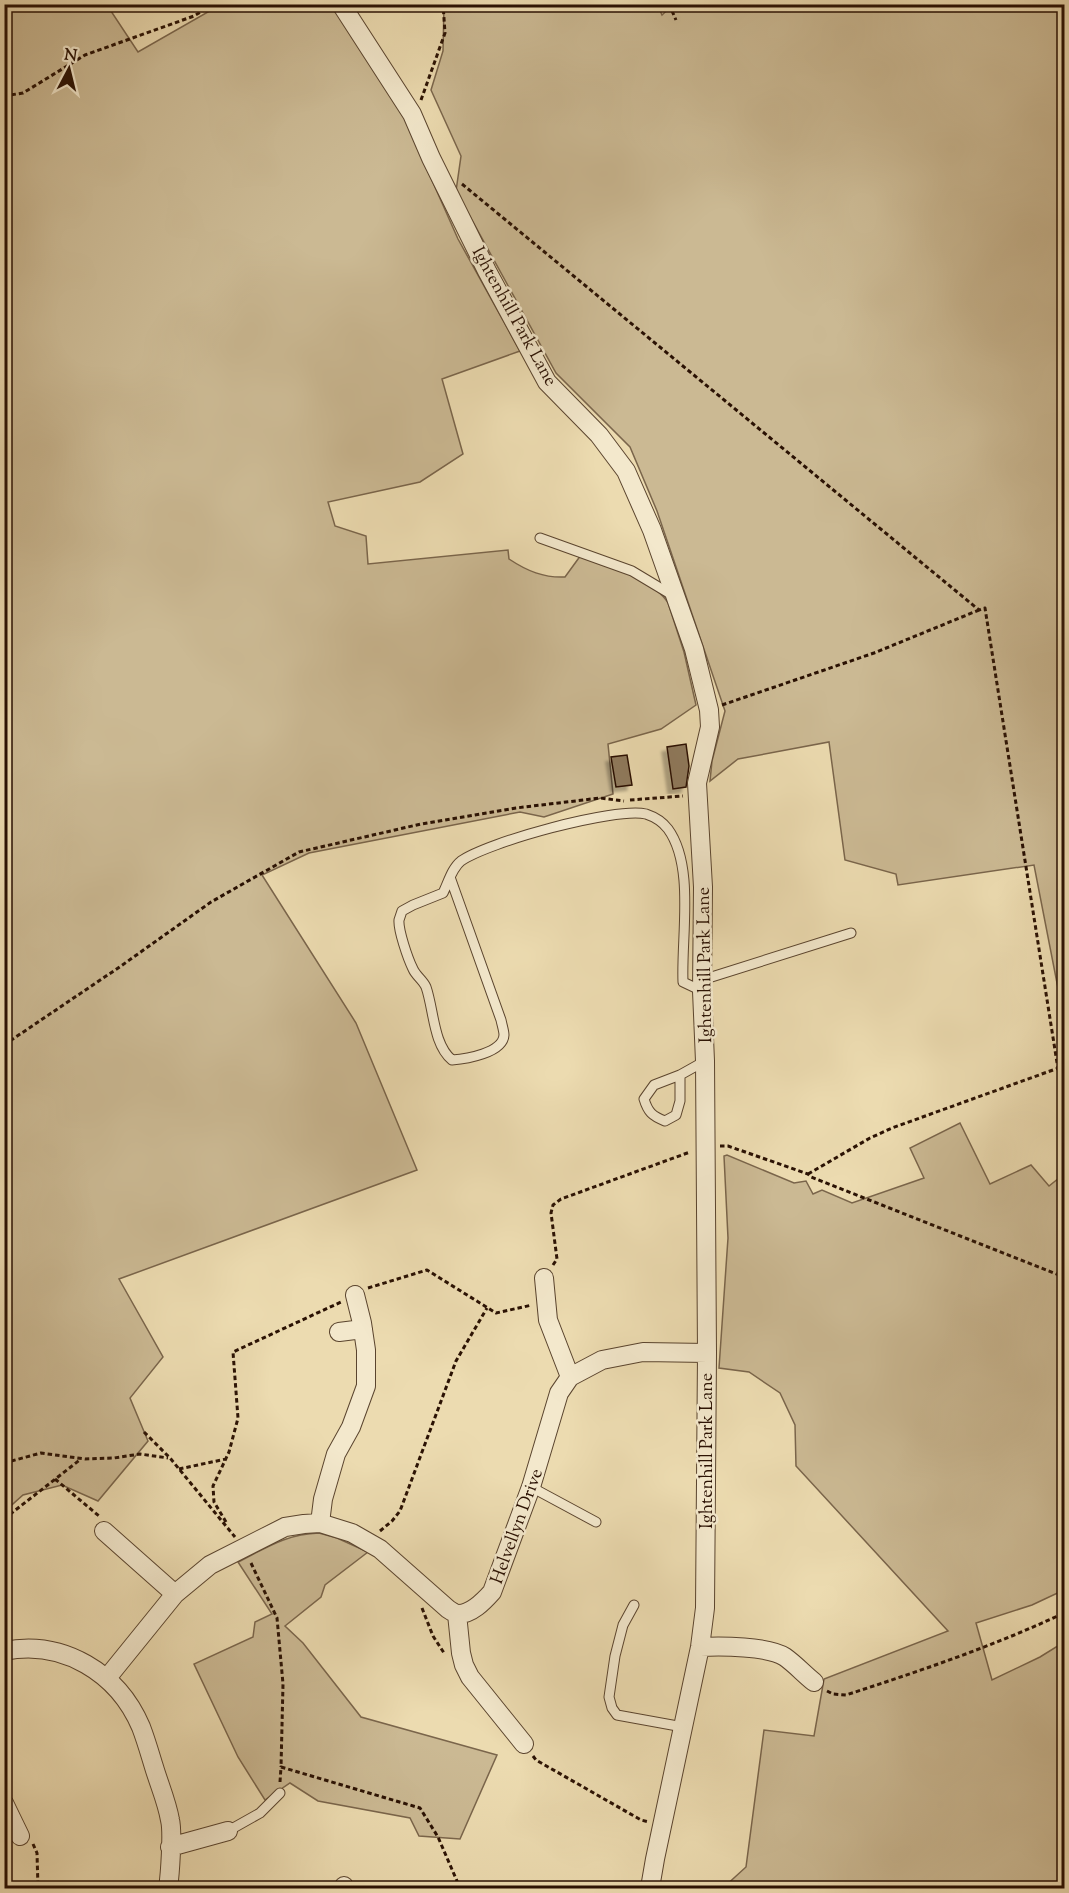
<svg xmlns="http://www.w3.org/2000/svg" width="1069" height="1893" font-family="'Sorts Mill Goudy',serif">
<defs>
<filter id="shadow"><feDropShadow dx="-5" dy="5" stdDeviation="1.5" flood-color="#0004"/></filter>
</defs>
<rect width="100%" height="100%" fill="#ecdbb0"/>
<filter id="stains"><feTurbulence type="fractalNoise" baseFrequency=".00333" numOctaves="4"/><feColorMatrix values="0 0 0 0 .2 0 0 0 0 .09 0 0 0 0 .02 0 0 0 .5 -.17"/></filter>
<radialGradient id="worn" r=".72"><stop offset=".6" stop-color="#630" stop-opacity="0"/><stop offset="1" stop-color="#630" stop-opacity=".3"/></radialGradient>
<!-- green -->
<path fill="#cbb993" stroke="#7a654b" stroke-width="1.5" d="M657,4L662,15L674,4L1064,5V1019L1034,865L898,885L896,874L845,860L829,742L738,759L710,781L712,761L725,711L657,511L630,447L556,373L456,191L461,156L431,90L443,51L444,5Z
M5,5H107L138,52L220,5H334L403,115L458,239L520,351L442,379L463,454L420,482L328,502L335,526L366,536L368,564L508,550L509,559C527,571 544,578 565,577L581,555C604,564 656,581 668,603L684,652L696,705L661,729L608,744L613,794L544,817L520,812L309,853L262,875L356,1023L417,1170L119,1279L163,1357L130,1398L148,1441L98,1501L62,1485L23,1495L5,1511Z
M960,1123L990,1184L1031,1165L1049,1186L1064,1174V1590L1032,1605L976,1623L992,1680L1040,1657L1064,1642V1888H723L746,1867L764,1730L814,1736L824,1679L948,1631L796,1466L795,1425L780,1393L749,1372L719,1368L728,1238L724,1156L727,1155L794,1183L806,1181L813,1194L822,1190L852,1203L924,1178L910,1148Z
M319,1533L337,1538L368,1552L325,1585L321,1597L285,1626L303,1643L361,1717L497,1755L460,1839L419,1836L410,1818L318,1801L290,1783L265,1800L238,1757L194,1664L253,1637L255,1622L272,1614L238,1562C266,1548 286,1534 319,1533Z"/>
<!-- building -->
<path fill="#8f7a5d" stroke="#2a1103" stroke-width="1.5" filter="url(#shadow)" d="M686,744L689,766L686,787L673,789L667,747Z
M627,755L632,785L616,787L611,757Z"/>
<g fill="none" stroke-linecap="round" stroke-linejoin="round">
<!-- lane casing -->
<g stroke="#5a442e" stroke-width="11">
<path id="lane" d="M540,538L632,571L672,595
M450,877L501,1020C502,1025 504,1031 504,1035C503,1053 466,1059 452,1060C433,1044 434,1010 426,987C423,980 416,976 413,969C408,959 398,930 399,920C400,917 401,914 402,911L413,905L443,893C448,883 452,868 461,861C488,842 614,807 646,814C655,817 662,821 668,829C695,866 681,937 683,982L702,991
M702,980L851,933
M680,1075V1101L676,1115L665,1121C652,1116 648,1112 644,1099L654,1085L680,1075L705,1061
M531,1487L596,1522
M634,1605L623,1625L615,1656L609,1697L612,1708L617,1715L683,1727
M228,1831L260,1813L280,1793"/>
</g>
<!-- street casing -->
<g stroke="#5a442e" stroke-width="20">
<path id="street" d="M341,4L412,114L431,158L487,271L547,382L599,435L626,471L652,530L694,649L709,710L710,727L697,783L703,887L702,991L705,1061L707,1353L705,1608L700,1647L655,1859L650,1888
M544,1278L548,1320L570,1377
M339,1332L363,1329
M320,1523L323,1499L336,1454L351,1427L366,1386V1350L362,1323L355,1295
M104,1531L175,1594
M457,1614L461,1653L464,1665L470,1677L524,1744
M700,1647C721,1646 768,1646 785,1657C795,1664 804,1674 814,1682
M4,1651C63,1639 118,1673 141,1727C146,1740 150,1754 154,1767C159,1784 167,1802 170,1820C173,1832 170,1875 168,1888
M107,1678L175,1594L210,1565L285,1527L304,1524L320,1523L352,1533L380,1549L448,1609C451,1611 454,1613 457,1614C471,1615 484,1601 492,1592L531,1487L559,1393L570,1377L602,1360L643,1352L707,1353
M4,1803L20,1836
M170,1847L228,1831
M344,1886V1888"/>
</g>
<!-- path -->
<path stroke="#2a1103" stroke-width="3" stroke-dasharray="4.5 3" stroke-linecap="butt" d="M669,4L676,20
M4,96L23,93L85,55L194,16L214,4
M421,100L445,33L443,4
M462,184L979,610L985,608L1058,1069L1064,1081
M722,705L874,653L979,610
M630,800L683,796
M4,1045L121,966L211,902L299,852L421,824L516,808L600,798L624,801
M720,1146H728L808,1174L811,1177L1064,1277
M808,1174L870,1138L892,1128L1064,1066
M553,1265L557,1259L551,1213L553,1205L561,1199L690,1152
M368,1288L427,1270L496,1313L532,1305
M144,1432L170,1458L235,1537
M4,1463L41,1453L85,1459L114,1458L140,1454L168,1458
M179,1469L226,1459
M55,1479L99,1516
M4,1519L81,1459
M226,1522L214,1502L213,1486L229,1452L238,1418L233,1352L341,1302
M380,1531L392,1521L400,1511L456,1361L487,1308
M251,1563L277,1618L283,1684L281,1767
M422,1608L433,1636L444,1653
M827,1691L833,1694L846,1695C920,1671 994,1646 1064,1613
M533,1756L536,1760L641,1820L649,1822
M280,1782L281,1767L420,1808L438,1837L460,1888
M33,1844L37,1853L38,1888"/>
<!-- lane -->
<use href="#lane" stroke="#f3e8cc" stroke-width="9"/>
<!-- street -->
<use href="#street" stroke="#f3e8cc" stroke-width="18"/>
</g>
<g text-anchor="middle" stroke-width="5" stroke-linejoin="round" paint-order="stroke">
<!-- street labels -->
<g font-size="18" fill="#2a1103" stroke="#f3e8cc">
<text transform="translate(515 316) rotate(61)" y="6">Ightenhill Park Lane</text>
<text transform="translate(704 965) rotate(-91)" y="6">Ightenhill Park Lane</text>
<text transform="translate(706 1451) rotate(-90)" y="6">Ightenhill Park Lane</text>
<text transform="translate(516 1526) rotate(-70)" y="6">Helvellyn Drive</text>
</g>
</g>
<!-- margin -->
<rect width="1069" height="1893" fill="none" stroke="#ecdbb0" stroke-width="24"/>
<rect x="6" y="6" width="1057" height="1881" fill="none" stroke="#2a1103" stroke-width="3"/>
<rect x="12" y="12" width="1045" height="1869" fill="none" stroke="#2a1103" stroke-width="1.5"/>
<!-- north arrow -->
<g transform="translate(69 69) rotate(7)" stroke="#f3e8cc" stroke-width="4.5" paint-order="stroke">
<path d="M0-4.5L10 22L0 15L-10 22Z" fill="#2a1103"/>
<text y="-9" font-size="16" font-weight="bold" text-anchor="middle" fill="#2a1103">N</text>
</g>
<rect width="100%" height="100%" filter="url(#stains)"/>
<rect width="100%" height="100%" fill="url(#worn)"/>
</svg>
